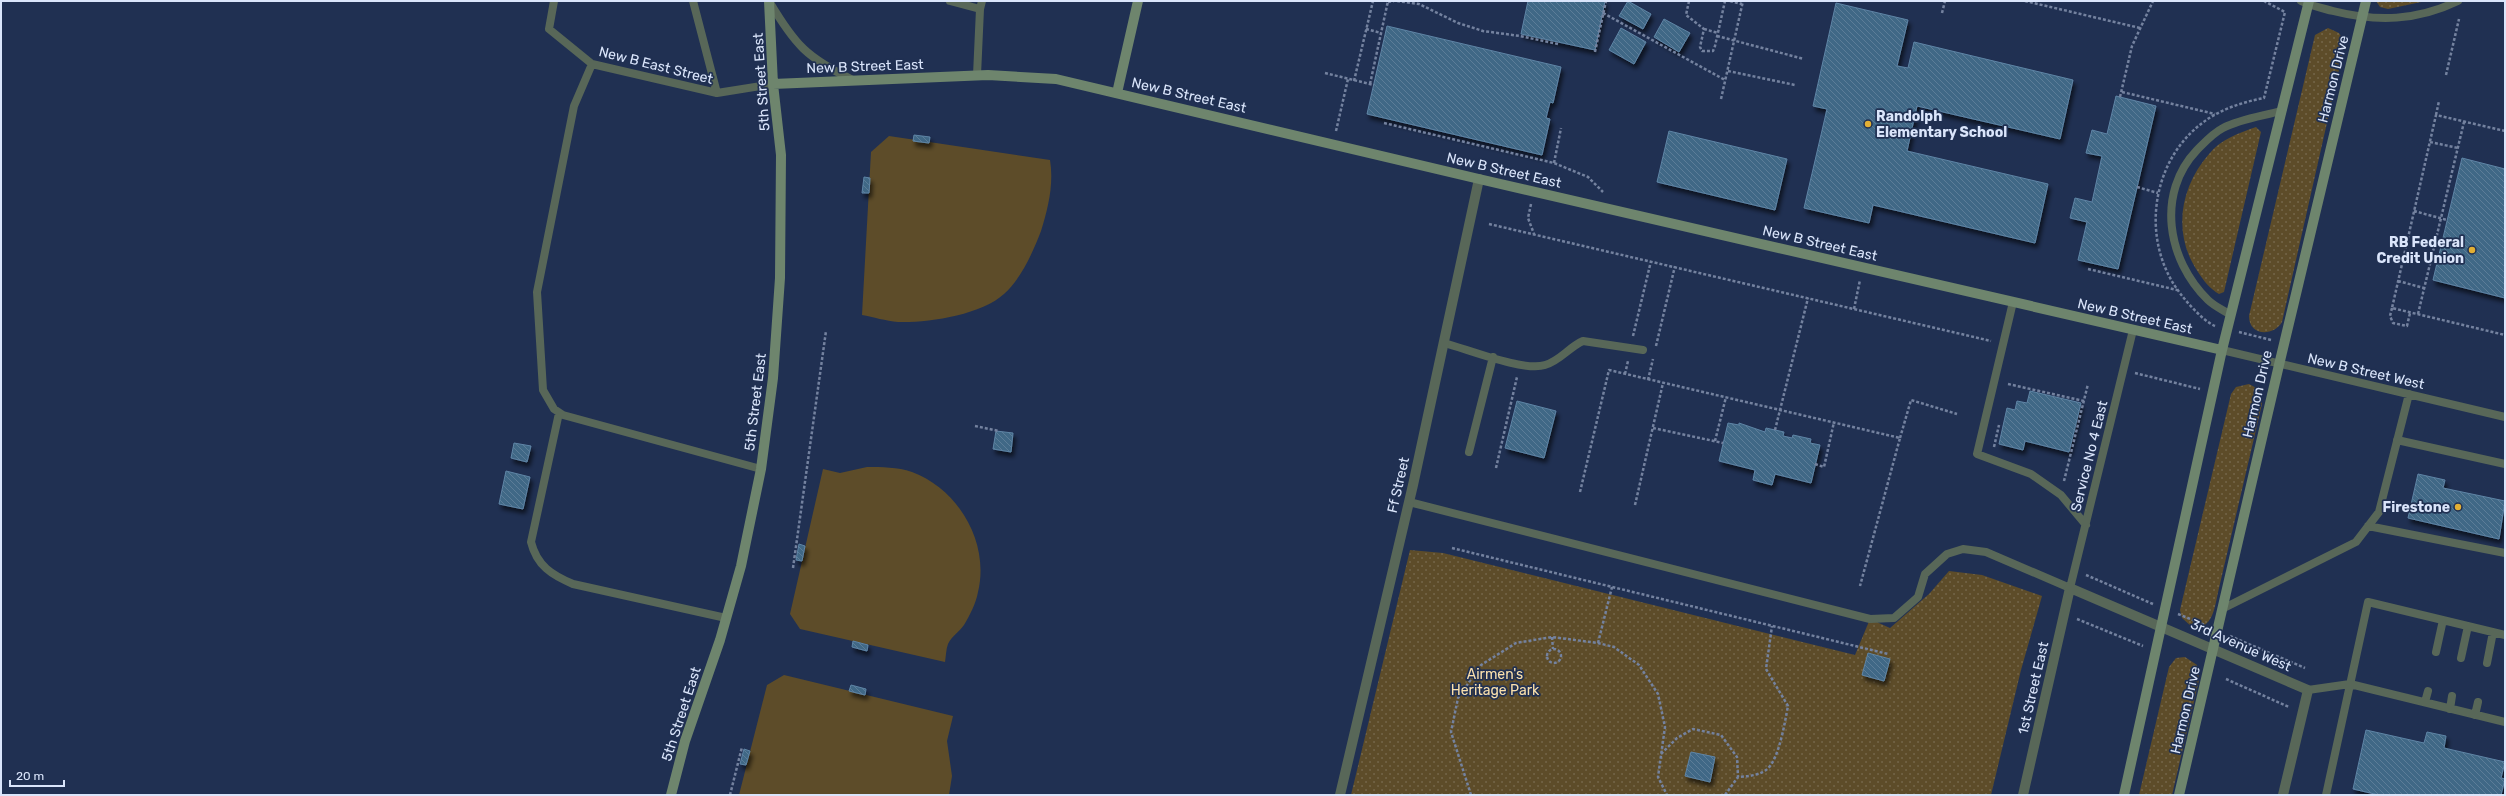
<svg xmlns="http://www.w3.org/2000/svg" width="2506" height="796" font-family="Rubik,sans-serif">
<defs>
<pattern id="green-dots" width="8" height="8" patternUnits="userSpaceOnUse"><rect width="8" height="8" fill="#5d4c29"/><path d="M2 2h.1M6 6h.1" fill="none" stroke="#746649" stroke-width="1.8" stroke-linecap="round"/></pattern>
<pattern id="building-back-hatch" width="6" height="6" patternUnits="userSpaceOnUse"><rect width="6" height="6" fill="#416786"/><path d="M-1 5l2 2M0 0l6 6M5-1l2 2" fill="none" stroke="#5c7d98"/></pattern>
<filter id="shadow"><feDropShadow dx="2.5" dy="4.5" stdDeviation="2" flood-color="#0009"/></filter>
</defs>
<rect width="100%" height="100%" fill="#203052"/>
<!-- green -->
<path fill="url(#green-dots)" d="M2376,1H2426L2388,9L2380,7Z
M2328,28L2339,33L2345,43L2282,322C2273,337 2249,336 2249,316L2315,35Z
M2256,127L2261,132L2224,292L2219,294C2210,289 2203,280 2198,272C2172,234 2180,187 2209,154C2221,139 2239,133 2256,127Z
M2249,384L2260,390L2262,404L2219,588C2215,604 2214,631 2192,627L2182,618L2180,610L2231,394L2236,387Z
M1410,550L1443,553L1855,655L1870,619L1890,628L1929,594L1949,571L1982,575L2042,596L2021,670L1991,795H1351Z
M2185,657L2197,665L2199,680L2172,795H2139L2169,667L2176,658Z"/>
<!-- pitch -->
<path fill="#5d4c29" d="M889,136L1050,160C1054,184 1048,209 1041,231C1033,252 1021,279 1004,294C981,315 928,323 898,322C886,321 873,317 862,315L871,152Z
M867,467C882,467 897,467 912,472C958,489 990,542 978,592C976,603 970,615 964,625C959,632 951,637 948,644C946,649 946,656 945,662L800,629L790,614L823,469L840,473Z
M784,675L953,716L947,741L952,776L949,795H739L767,685Z"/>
<!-- building -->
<path fill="url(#building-back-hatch)" stroke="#5e85a6" filter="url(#shadow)" d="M1528,1H1605L1595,50L1521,34Z
M1628,1L1651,14L1643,29L1619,16Z
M1836,3L1908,20L1897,66L1908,68L1914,42L2073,80L2060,139L1917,106L1907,151L2048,184L2035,243L1873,205L1869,223L1804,208L1827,109L1813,106Z
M1664,19L1690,33L1679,52L1654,37Z
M1387,26L1561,67L1553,103L1550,102L1546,118L1550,119L1542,155L1367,114Z
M1621,28L1646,42L1634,64L1609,50Z
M2116,96L2156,106L2118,269L2078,260L2087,222L2070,218L2075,198L2092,202L2102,156L2086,153L2092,130L2107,134Z
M1669,131L1787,159L1775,210L1657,182Z
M914,135L930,137L929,143L913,141Z
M2462,158L2505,169V298L2433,280Z
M864,177L870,178L869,193H862Z
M2030,391L2081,403L2069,452L2025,441L2023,450L1999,444L2007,408L2015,410L2017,401L2027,403Z
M1517,401L1556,411L1544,458L1505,448Z
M1728,423L1739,425V423L1765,432L1766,428L1784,432L1783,436L1792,438L1793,435L1811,439L1810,443L1820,445L1811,483L1775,474L1772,485L1753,480L1755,470L1719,461Z
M996,431L1013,433L1011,452L993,449Z
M514,443L531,446L527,462L511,458Z
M506,471L530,477L523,509L499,504Z
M2418,474L2445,480L2443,488L2505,501L2499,539L2408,518Z
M799,544L805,546L802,561L796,560Z
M853,641L868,645L867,651L852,647Z
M1868,653L1890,659L1884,681L1862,675Z
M851,685L866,689L865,695L849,691Z
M2366,730L2424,743L2427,732L2446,736L2444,748L2505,762L2501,778L2505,779L2501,795H2379L2353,789Z
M744,749L750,751L746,765L740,764Z
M1691,752L1715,757L1710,782L1685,776Z"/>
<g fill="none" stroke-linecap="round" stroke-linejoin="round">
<!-- path -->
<path stroke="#74829f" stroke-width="2.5" stroke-dasharray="3 2" stroke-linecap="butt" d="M1397,1L1419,4L1458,23L1483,31L1520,36L1558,44
M1689,1L1686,15L1704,29L1700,47L1702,51H1713L1715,46L1725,1
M1730,1L1742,4
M2025,1L2140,28
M1388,2L1394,1
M1603,13L1725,80
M1942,13L1945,1
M1366,29L1381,33
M1704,29L1718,33
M1717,36L1804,59
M1595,52L1606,1
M1728,71L1795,85
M1325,73L1374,85
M2446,75L2459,19
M1354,81L1373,1
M1370,84L1388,1
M2122,92L2215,114
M2120,97L2132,46L2153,1
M1721,99L1743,1
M2436,115L2439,101
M1384,123L1554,163L1588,177L1603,192
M1336,131L1348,79
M2505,131L2436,115L2392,308L2505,335
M2430,142L2458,148
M1554,163L1561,128
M2137,187L2158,193
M1531,204L1528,218L1534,234
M2414,211L2447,220
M1489,224L1991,341
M2088,269L2177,290
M2398,281L2424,288
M2392,308L2390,316L2393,323L2407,326L2410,313
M1854,309L1860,280
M2418,314L2464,122
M2215,326C2201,320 2181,296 2173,283C2139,227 2156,147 2216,114C2231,106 2248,101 2264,98L2285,12L2264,1
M2239,332L2271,340
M1633,336L1651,261
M1656,346L1675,266
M2135,373L2200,389
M1625,374L1628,361
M1648,380L1653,359
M2008,384L2084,401
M975,426L999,431
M1653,428L1723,443
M1775,430L1808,298
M1900,438L1911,400L1957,414
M1715,441L1726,397
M1994,447L1999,425
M1815,464L1824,467L1834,422
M1496,468L1517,377
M2064,481L2088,384
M1580,492L1609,370L1900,438L1860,586
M1635,505L1663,383
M1452,548L1888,654
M793,568L826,331
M2086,575L2153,604
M2178,614L2205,625
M2077,619L2143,646
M2230,636L2305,668
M1552,637L1553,649
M1598,643L1612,587
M1547 656a7 7 0 1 1 14 0a7 7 0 1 1-14 0Z
M2226,679L2289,707
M1661,754L1677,738L1693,729L1721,735L1737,757L1738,777
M730,795L742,747
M1471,795L1451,732L1458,698L1481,665L1516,643L1552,637L1598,643L1614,647L1639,665L1658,694L1665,727L1658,777L1667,795
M1725,795L1738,777C1748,776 1757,776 1766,770C1779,761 1785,721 1788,706L1766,669L1772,626"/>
<!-- lane -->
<path stroke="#586758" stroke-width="8" d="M554,1L549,29L592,64L717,93L773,84
M693,1L717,93
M769,1C795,45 807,58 853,80
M950,1L980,9L982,1
M2301,1C2311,6 2322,8 2333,11C2377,22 2417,21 2458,1
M592,64L574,106L537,292L543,390L554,409L563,415L761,469
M977,75L980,9
M2013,302L1977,454L2031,474L2061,495L2086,525
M2231,315C2223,310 2214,306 2208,300C2167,260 2156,193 2197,150C2205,142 2213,133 2223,128C2240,119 2263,116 2281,111
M1444,343C1467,349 1524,372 1545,365C1560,361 1569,347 1583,341L1643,350
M2222,350L2505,417
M559,413L531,542C537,566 552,575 573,584L726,618
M2397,440L2505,464
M1469,452L1493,357
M1409,502L1870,619L1894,618L1918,597L1925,574L1947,554L1963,549L1986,552L2070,588L2133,330
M2368,526L2505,553
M2222,609L2356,542L2379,512L2409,394
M2436,652L2443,620
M2461,658L2468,626
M2487,663L2493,632
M2308,690L2350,684L2505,722
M2425,702L2428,691
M2450,709L2452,696
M2475,715L2478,702
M2326,795L2368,602L2505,635"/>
<!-- street -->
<path stroke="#586758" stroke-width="10" d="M1340,795L1413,485L1479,179
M2023,795L2070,588L2308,690L2283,795"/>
<!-- secondary -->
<path stroke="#6e856d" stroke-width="10" d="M773,84L988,75L1056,79L1479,179L2222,350
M1117,93L1138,1
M671,795L685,741L720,640L741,566L761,469L773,378L780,278L781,155L773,84L769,1
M2124,795L2222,350L2309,1
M2179,795L2279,365L2366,1"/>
</g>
<!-- markers -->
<g fill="#e2af34" stroke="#203052" stroke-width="1.5">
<circle cx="1868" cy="124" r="4"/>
<circle cx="2472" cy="250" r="4"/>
<circle cx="2458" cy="507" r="4"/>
</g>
<g text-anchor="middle" stroke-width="3.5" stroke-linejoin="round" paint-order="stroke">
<!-- street labels -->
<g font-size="14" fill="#dae5fb" stroke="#203052">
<text transform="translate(656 65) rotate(14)" y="5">New B East Street</text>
<text transform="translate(865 66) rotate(-2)" y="5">New B Street East</text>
<text transform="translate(2333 79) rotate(-76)" y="5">Harmon Drive</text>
<text transform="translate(761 82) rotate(-94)" y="5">5th Street East</text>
<text transform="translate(1189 95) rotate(13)" y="5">New B Street East</text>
<text transform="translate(1504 170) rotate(13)" y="5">New B Street East</text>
<text transform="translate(1820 243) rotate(13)" y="5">New B Street East</text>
<text transform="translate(2135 316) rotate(13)" y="5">New B Street East</text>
<text transform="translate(2366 371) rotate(13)" y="5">New B Street West</text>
<text transform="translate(2257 394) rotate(-77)" y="5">Harmon Drive</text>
<text transform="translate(755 402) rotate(-83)" y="5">5th Street East</text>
<text transform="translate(2089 456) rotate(-76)" y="5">Service No 4 East</text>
<text transform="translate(1398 485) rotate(-77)" y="5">Ff Street</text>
<text transform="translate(2241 645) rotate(24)" y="5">3rd Avenue West</text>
<text transform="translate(2033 688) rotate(-77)" y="5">1st Street East</text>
<text transform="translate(2185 710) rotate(-77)" y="5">Harmon Drive</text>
<text transform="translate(681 714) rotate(-72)" y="5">5th Street East</text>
</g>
<!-- poi labels -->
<g font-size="14" font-weight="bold" fill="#dae5fb" stroke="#203052" text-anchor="end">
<text x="1876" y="121" text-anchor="start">Randolph<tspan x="1876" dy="16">Elementary School</tspan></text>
<text x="2464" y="247">RB Federal<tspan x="2464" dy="16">Credit Union</tspan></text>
<text x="2450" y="512">Firestone</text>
</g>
<!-- park labels -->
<g font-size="14" fill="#fae0ac" stroke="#203052">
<text x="1495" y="679">Airmen's<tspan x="1495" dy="16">Heritage Park</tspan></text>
</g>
</g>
<!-- border -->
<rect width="2506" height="796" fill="none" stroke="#dae5fb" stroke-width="4"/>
<!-- scale -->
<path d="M10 780v6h54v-6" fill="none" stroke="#dae5fb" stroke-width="2"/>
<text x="16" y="780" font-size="12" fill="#dae5fb" stroke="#203052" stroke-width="3" paint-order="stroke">20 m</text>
</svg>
